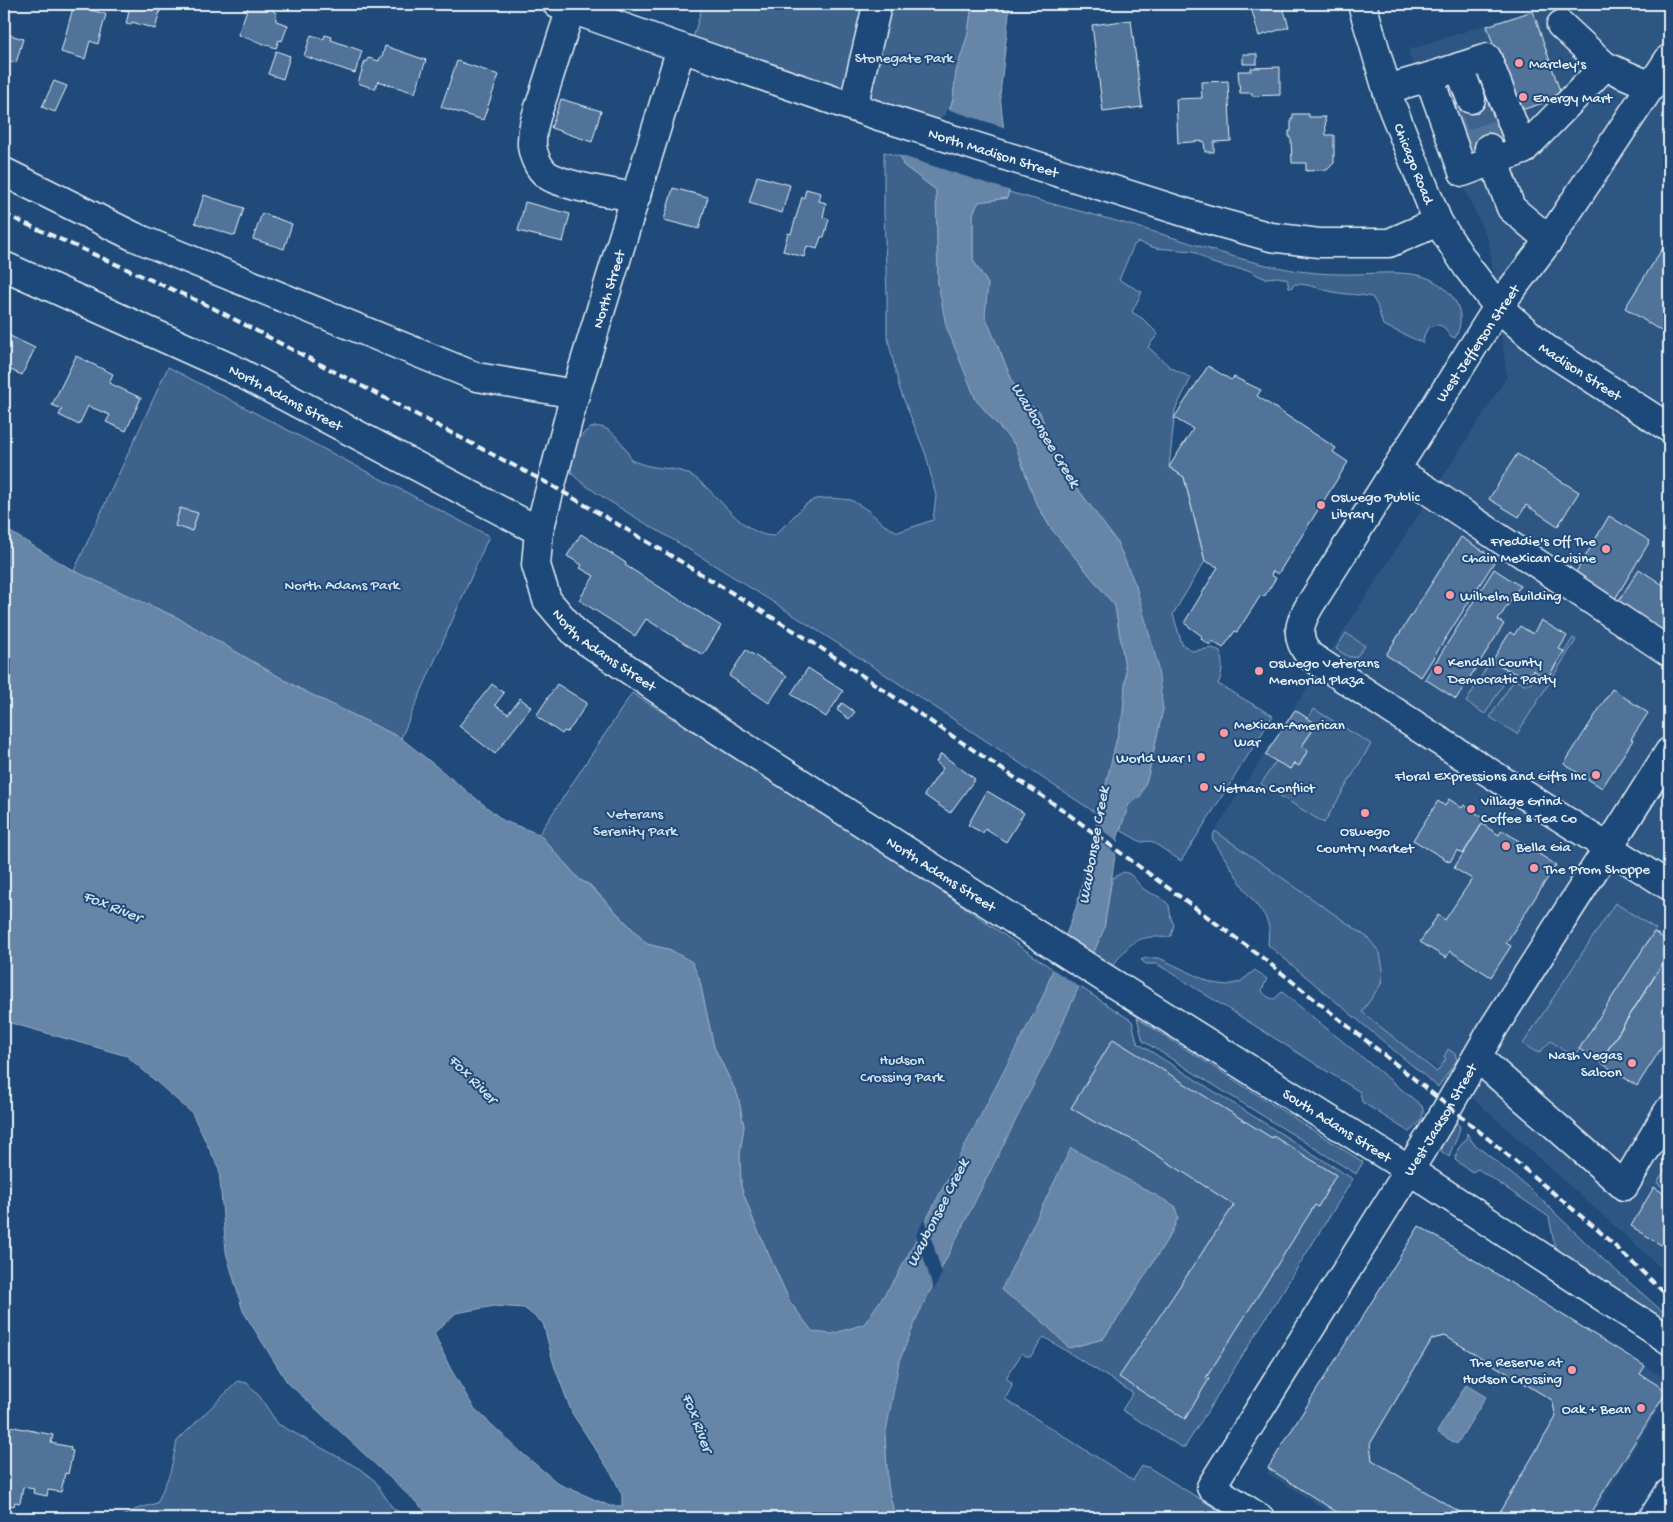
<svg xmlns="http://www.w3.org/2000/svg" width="1673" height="1522" font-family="'Gochi Hand',sans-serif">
<rect width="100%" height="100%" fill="#1f4a7a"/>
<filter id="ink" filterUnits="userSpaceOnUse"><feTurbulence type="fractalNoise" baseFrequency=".02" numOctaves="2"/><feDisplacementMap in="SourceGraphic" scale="10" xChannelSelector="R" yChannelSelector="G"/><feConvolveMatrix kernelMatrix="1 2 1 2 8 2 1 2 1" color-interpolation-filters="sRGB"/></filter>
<g filter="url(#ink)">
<!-- built -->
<path fill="#2e5683" d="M1550,4H1669V389L1647,425L1669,439V1275L1447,1075L1359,1016L1215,831L1507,377L1489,242L1425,103L1408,50Z
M1419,1225L1669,1381V1393L1591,1518H1339L1267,1473Z"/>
<!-- green -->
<path fill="#3c628c" stroke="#92aac2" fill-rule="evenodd" d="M703,4H972L968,34L956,72L953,99L947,117L936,123L691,45Z
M884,152L901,157L903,165L936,190L938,283L976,400L1016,446L1035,501L1050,527L1115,606L1126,673L1123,713L1099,815C961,725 825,633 685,547C669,537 576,484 572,473C566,459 573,445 582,435C602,412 624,442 631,460C637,462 643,465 649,466C664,469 681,468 694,477C719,494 742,536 774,536L805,505L815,499L831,498L851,500L869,511L884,525L898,532L933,520L936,496L926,455L900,390L887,335V295L884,213Z
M1009,192C1058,206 1109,218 1158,233C1199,245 1240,261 1282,268C1302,272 1322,274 1342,274C1367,275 1410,268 1432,280C1455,292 1468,314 1455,338L1449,335C1444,319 1423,323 1423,343L1383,325L1377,305L1372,297C1359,294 1346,295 1333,292C1319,289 1310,284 1295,284L1291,288H1289L1287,279L1278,277L1265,278L1259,276L1251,271L1227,267L1212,263L1193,251L1155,248L1138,242L1134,245L1119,280L1142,292L1132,312L1143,319L1158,334L1148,347L1170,367L1191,378L1175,410L1169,467L1184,477L1205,561L1173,614L1182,644L1192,651L1213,648L1220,652C1223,664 1223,673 1218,684L1273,716L1181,861L1151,841L1141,842L1120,830L1129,804L1140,797L1148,776L1163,709L1117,542L1055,458L1040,412L1020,399L984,316L988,284L973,260V213L979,202L1007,198Z
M168,367L489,536L401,738L300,689L178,618L74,571Z
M1346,633L1365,646L1356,657H1349L1336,649Z
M1573,638L1576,640L1517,734L1490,717L1514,680L1525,684H1530L1538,674L1547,679Z
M1491,660L1511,672L1485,714L1466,702Z
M632,693L902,863L1048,966L1132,1021L1137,1042L1139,1044L1353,1179L1185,1447H1181L1122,1410L1133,1393L1044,1337L1031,1356H1026L1022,1353L1006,1378L1012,1383L1011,1388L1005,1399L1133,1480L1142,1466L1148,1467L1231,1518H895L888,1487L885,1437L790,1302L754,1222L741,1187L740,1153L744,1126L738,1096L714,1047L699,978L671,950L647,944L590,885L580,880L539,834ZM1178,1218L1171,1233L1123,1311L1103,1339L1069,1348L1039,1318Z
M1314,709L1371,744L1324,823L1261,784L1276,761L1290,769L1294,763L1299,765L1308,750L1302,746L1312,732L1311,730L1315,723L1308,719Z
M1215,831L1367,937L1380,953L1383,970L1381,984L1362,1012L1437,1072L1446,1059L1444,1057L1448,1049L1455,1054L1457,1060L1438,1087L1268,945L1269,927L1265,916L1248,894L1212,838Z
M1124,872C1135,874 1136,884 1145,890C1155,896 1160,895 1169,905L1171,918L1174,925L1171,936C1163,939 1158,936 1151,937C1130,939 1123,953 1111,968L1093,954L1104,928L1112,878Z
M1615,903L1656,929L1576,1054L1564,1051L1551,1041L1541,1051L1536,1052L1523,1044Z
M1146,958H1159L1212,983L1227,985L1240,982L1255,970L1267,979L1262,990C1264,995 1269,998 1274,999L1282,992L1422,1106C1426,1117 1418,1125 1409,1132L1362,1102L1360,1092L1157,964H1146L1141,960Z
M1137,1018L1363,1162L1356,1174L1143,1041Z
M1455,1122L1460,1126C1459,1138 1452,1146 1449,1157L1441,1151V1147Z
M1467,1133L1473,1143L1529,1188L1605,1261L1669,1317V1329L1556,1253L1549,1217L1478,1169L1472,1172L1455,1160L1458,1149L1466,1139Z
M1669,1163V1190L1657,1183Z
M238,1381L247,1383L260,1397L278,1424L360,1469L375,1481L391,1506L406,1518H118L137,1509L157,1503L170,1473L177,1441Z"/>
<!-- water -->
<path fill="#6685a7" stroke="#9ab0c7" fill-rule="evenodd" d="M972,4H1010L1000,95L1010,186L1007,198L979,202L973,213V260L988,284L985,316L1020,399L1040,412L1055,458L1117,542L1136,586L1157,662L1163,709L1148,776L1140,797L1129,804L1118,836L1104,929L1052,1048L918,1315L899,1362L885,1437L888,1487L895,1518H433L287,1382L243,1311L226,1252L219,1169L192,1113L127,1056L4,1021V528L74,571L178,618L300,689L401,738L504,821L539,834L580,880L589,885L647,944L671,950L692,962L699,978L714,1047L738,1096L744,1126L740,1153L741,1187L754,1222L790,1302L813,1332L832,1334L864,1324L897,1276L1043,996L1077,905L1123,713L1126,673L1115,606L1050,527L1035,501L1016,446L976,400L946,326L938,283L936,190L903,165L901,157L912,131L947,117L953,99L956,72L968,34ZM494,1306L524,1308L543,1323L554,1365L572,1413L613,1476L622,1495V1506H610L559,1484L523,1454L474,1408L450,1368L434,1333L456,1313Z
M1071,1148L1175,1206L1178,1218L1171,1233L1123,1311L1103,1339L1069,1348L1039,1318L1001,1290Z
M1466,1385L1486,1397L1457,1444L1437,1432Z"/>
<!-- pier -->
<path fill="#1f4a7a" d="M947,109L1006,128L1012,186L1011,191L899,155L910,130L935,121L945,115Z
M1094,824L1119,843L1118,855L1091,835Z
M1063,934L1095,956L1081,988L1051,968Z
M925,1218L942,1273L934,1290L916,1235Z"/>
<!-- building -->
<path fill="#517399" stroke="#e8f1f8" d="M74,4L91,7V10L106,14L98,44L90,41L85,59L61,52Z
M122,4H162L155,29L132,22L131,25L126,24L129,11L121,9Z
M249,4H271L276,6L273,11L276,13V21L288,25L282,41L279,40L276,48L238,35Z
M1250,4H1282L1289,27L1259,36Z
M1533,11L1562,97L1515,112L1487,26Z
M1131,20L1142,107L1103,112L1092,25Z
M4,33L23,39L16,63L4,59Z
M311,35L324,39L325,35L332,37L331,40L362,51L355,73L304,56Z
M385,46L426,60L415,93L378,81L375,89L358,83L365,61L367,62L368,58L379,61L380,57H382Z
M276,51L290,56L283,79L268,74Z
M1243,54H1257V64H1243Z
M457,61L499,75L483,120L441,107Z
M1280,67V95L1252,96V93H1240L1238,71H1251V68Z
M54,81L67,86L55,112L42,107Z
M1228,81L1231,141L1214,142V152H1205L1204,141L1178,143L1176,99L1202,98L1201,82Z
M1495,90L1513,139L1462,158L1444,109Z
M561,99L601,111L592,142L551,128Z
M1293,114H1309V117H1325L1326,135H1334V163L1327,170L1306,171V163H1292L1291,138H1289V131H1291V118H1293Z
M757,176L790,185L782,213L749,203Z
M673,188L708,197L699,229L664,220Z
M806,189L821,193L819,201L826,203L823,217L829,219L824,237H821L817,249L807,246L804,257L783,251L788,233L791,234L802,197L804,198Z
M204,195L244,208L235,236L195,223Z
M525,202L570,214L563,242L518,231Z
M262,213L292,224L284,249L253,239Z
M1669,238V336L1625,308Z
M4,333L35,348L22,375L6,368L4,374Z
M76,356L113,374L109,383L141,398L126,431L106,422L110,415L88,406L79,425L59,415L62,409L52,405Z
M1208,366L1231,380L1234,377L1261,390L1257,396L1336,448L1333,452L1348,462L1278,574L1273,571L1271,575L1276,578L1264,597L1261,595L1237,632L1235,631L1223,648L1212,641L1210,645L1201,639L1202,636L1184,623L1218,567L1205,561L1184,477L1169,467L1193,429L1174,418Z
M1517,454L1579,492L1558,526L1526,505L1519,517L1489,499Z
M180,508L198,513L192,531L175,526Z
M1609,516L1650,541L1615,599L1575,574Z
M581,534L626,563L625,565L721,626L703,655L646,619L635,636L579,600L594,576L580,568L582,565L567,556Z
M1461,537L1496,559L1421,677L1386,655Z
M1494,569L1520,586L1498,620L1504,624L1456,699L1425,679Z
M1639,569L1669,589V642L1615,607Z
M1541,620L1567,636L1559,649L1564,651L1547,679L1533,670L1527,680L1492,661L1510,632L1514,635L1520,626L1533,634Z
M746,650L787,676L769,703L729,676Z
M808,668L843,691L826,717L791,694Z
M492,684L504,693L495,705L508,714L520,698L531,707L495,754L459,726Z
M557,684L587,703L573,725L567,732L564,731L562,734L536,716Z
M1612,689L1648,713L1631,739L1633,740L1602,788L1564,764Z
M842,703L855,712L849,719L837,710Z
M1295,710L1315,723L1311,730L1312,731L1302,746L1308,750L1299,766L1294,763L1290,769L1265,755Z
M941,754L975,779L950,813L924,795L943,768L936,762Z
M987,791L1024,813L1006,842L985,829L983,833L968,825Z
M1449,799L1462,808L1464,805L1485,819L1463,854L1457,850L1450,862L1413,840L1438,801L1445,806Z
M1482,824L1499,835L1502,830L1556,865L1506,943L1511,946L1491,977L1450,951L1446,958L1420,942L1438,915L1445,920L1472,879L1454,868Z
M1654,932L1669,942V954L1600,1062L1579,1049Z
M1665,960L1669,962V1036L1637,1086L1600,1062Z
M1113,1039L1272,1138L1273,1136L1336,1175L1318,1207L1315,1205L1206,1378L1209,1379L1185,1419L1119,1377L1234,1205L1135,1141L1096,1123L1071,1108Z
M1654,1187L1669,1197V1250L1631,1226Z
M1419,1226L1645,1366L1640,1374L1667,1391L1587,1518H1496L1556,1417L1552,1400L1445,1336L1432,1339L1370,1444L1372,1460L1470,1518H1346L1268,1468Z
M9,1426L53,1435L51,1443L71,1447L70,1450L73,1451L68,1474L65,1473L61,1492L48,1490L47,1496L33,1493L34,1489L23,1487L20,1503L15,1502L14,1506L4,1504V1442L6,1443Z"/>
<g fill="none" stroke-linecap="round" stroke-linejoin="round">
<!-- minor-tunnel -->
<path stroke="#3d638d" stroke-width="28" stroke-dasharray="28 14" stroke-linecap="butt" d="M1471,99L1489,148"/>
<!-- minor casing -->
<g stroke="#e8f1f8" stroke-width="31">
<g id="minor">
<path id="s1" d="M557,4L681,48L882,117L1206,219L1271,237L1319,243H1389L1438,222"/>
<path d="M571,9C561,38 552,67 543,96C538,111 531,128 532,145C533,155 538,168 547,175C565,187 613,193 636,197"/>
<path id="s2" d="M681,48L575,394L539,531L536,565L547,600L576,634L718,730L1103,977L1409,1170L1669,1340"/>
<path d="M1669,59L1549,240L1498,307L1310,605C1298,625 1295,638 1310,656L1430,735L1669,886"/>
<path d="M1605,66L1651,86"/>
<path d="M1459,67L1471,99"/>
<path d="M1429,77L1463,172L1523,150L1605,66L1561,25"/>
<path d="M1387,89L1429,77L1487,58L1523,150"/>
<path d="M853,107L876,10"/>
<path d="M1489,148L1511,208L1549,240"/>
<path d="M4,172L135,237L477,377L575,394"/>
<path id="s3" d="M4,266L235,370L539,531"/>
<path d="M1395,470L1429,491L1669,652"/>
<path d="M1477,1057L1624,1186L1669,1110"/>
<path id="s4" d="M1260,1518L1211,1487L1441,1119L1494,1027L1669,752"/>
</g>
</g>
<!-- major casing -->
<g stroke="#e8f1f8" stroke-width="31">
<g id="major">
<path id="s5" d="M1362,4L1392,107L1438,222L1468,268L1498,307L1545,348L1669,428"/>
<path d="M1653,1518L1669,1493"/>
</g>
</g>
<!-- minor -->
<use href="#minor" stroke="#1f4a7a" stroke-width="28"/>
<!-- major -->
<use href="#major" stroke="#1f4a7a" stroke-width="28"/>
<!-- rail -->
<path stroke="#e8f1f8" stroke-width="4" stroke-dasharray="8 4" stroke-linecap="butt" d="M4,214L209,306L551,485L675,558L809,640L1060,808L1259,955L1468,1122L1599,1231L1669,1297"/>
</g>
</g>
<!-- markers -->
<g fill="#ff9aa2" stroke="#1f4a7a" stroke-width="2">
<circle cx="1519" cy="63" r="5"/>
<circle cx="1523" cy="97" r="5"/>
<circle cx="1321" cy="505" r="5"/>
<circle cx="1606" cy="549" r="5"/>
<circle cx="1450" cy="595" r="5"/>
<circle cx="1438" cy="670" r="5"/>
<circle cx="1259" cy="671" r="5"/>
<circle cx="1224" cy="733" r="5"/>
<circle cx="1201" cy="757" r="5"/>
<circle cx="1596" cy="775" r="5"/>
<circle cx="1204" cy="787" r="5"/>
<circle cx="1471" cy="809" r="5"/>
<circle cx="1365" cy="813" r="5"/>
<circle cx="1506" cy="846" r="5"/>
<circle cx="1534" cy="868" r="5"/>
<circle cx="1632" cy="1063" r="5"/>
<circle cx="1572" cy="1370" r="5"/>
<circle cx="1641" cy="1408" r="5"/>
</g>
<g text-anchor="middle" stroke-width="4" stroke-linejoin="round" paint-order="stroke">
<!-- park labels -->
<g font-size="15" fill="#d7e3ed" stroke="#1f4a7a">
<text x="904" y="62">Stonegate Park</text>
<text x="342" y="589">North Adams Park</text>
<text x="635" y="818">Veterans<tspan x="635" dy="17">Serenity Park</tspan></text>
<text x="902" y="1064">Hudson<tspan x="902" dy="17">Crossing Park</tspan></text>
</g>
<!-- poi labels -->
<g font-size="15" fill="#e8f1f8" stroke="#1f4a7a" text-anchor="start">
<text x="1529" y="68">Marcley's</text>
<text x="1533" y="102">Energy Mart</text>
<text x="1331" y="501">Oswego Public<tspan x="1331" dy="17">Library</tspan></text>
<text x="1596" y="545" text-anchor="end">Freddie's Off The<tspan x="1596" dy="17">Chain Mexican Cuisine</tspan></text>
<text x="1460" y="600">Wilhelm Building</text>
<text x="1448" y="666">Kendall County<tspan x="1448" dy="17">Democratic Party</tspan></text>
<text x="1269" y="667">Oswego Veterans<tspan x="1269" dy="17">Memorial Plaza</tspan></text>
<text x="1234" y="729">Mexican-American<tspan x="1234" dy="17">War</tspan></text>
<text x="1191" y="762" text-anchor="end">World War I</text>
<text x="1586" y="780" text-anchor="end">Floral Expressions and Gifts Inc</text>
<text x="1214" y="792">Vietnam Conflict</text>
<text x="1481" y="805">Village Grind<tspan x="1481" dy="17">Coffee &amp; Tea Co</tspan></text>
<text x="1365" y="835" text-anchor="middle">Oswego<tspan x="1365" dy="17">Country Market</tspan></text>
<text x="1516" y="851">Bella Gia</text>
<text x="1544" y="873">The Prom Shoppe</text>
<text x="1622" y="1059" text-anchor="end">Nash Vegas<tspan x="1622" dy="17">Saloon</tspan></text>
<text x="1562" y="1366" text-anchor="end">The Reserve at<tspan x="1562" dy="17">Hudson Crossing</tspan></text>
<text x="1631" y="1413" text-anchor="end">Oak + Bean</text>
</g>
<!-- street labels -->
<g font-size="15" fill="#e8f1f8" stroke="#1f4a7a">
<text dy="5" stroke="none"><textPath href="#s1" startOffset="461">North Madison Street</textPath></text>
<text dy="5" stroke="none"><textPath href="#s5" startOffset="168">Chicago Road</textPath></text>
<text transform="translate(608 289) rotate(-73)" y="5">North Street</text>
<text transform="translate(1477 343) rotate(-56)" y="5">West Jefferson Street</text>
<text dy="5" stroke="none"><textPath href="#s5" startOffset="440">Madison Street</textPath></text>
<text dy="5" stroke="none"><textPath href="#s3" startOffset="311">North Adams Street</textPath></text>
<text dy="5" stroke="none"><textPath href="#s2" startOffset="651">North Adams Street</textPath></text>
<text dy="5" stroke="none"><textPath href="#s2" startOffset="1056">North Adams Street</textPath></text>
<text dy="5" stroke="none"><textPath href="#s4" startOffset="491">West Jackson Street</textPath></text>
<text dy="5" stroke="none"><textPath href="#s2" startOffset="1525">South Adams Street</textPath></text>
</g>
<!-- water labels -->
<g font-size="16" font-style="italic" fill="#d4e1ec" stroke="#1f4a7a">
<text transform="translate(1047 434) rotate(59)" y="6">Waubonsee Creek</text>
<text transform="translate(1092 845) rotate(-80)" y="6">Waubonsee Creek</text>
<text transform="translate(113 905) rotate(22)" y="6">Fox River</text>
<text transform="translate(474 1078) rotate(45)" y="6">Fox River</text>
<text transform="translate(936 1212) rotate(-63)" y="6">Waubonsee Creek</text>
<text transform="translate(699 1422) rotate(69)" y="6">Fox River</text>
</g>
</g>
<!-- margin -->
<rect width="1673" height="1522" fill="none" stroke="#1f4a7a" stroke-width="20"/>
<rect x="10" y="10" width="1653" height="1502" fill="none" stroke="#e8f1f8" stroke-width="2" filter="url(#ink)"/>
</svg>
